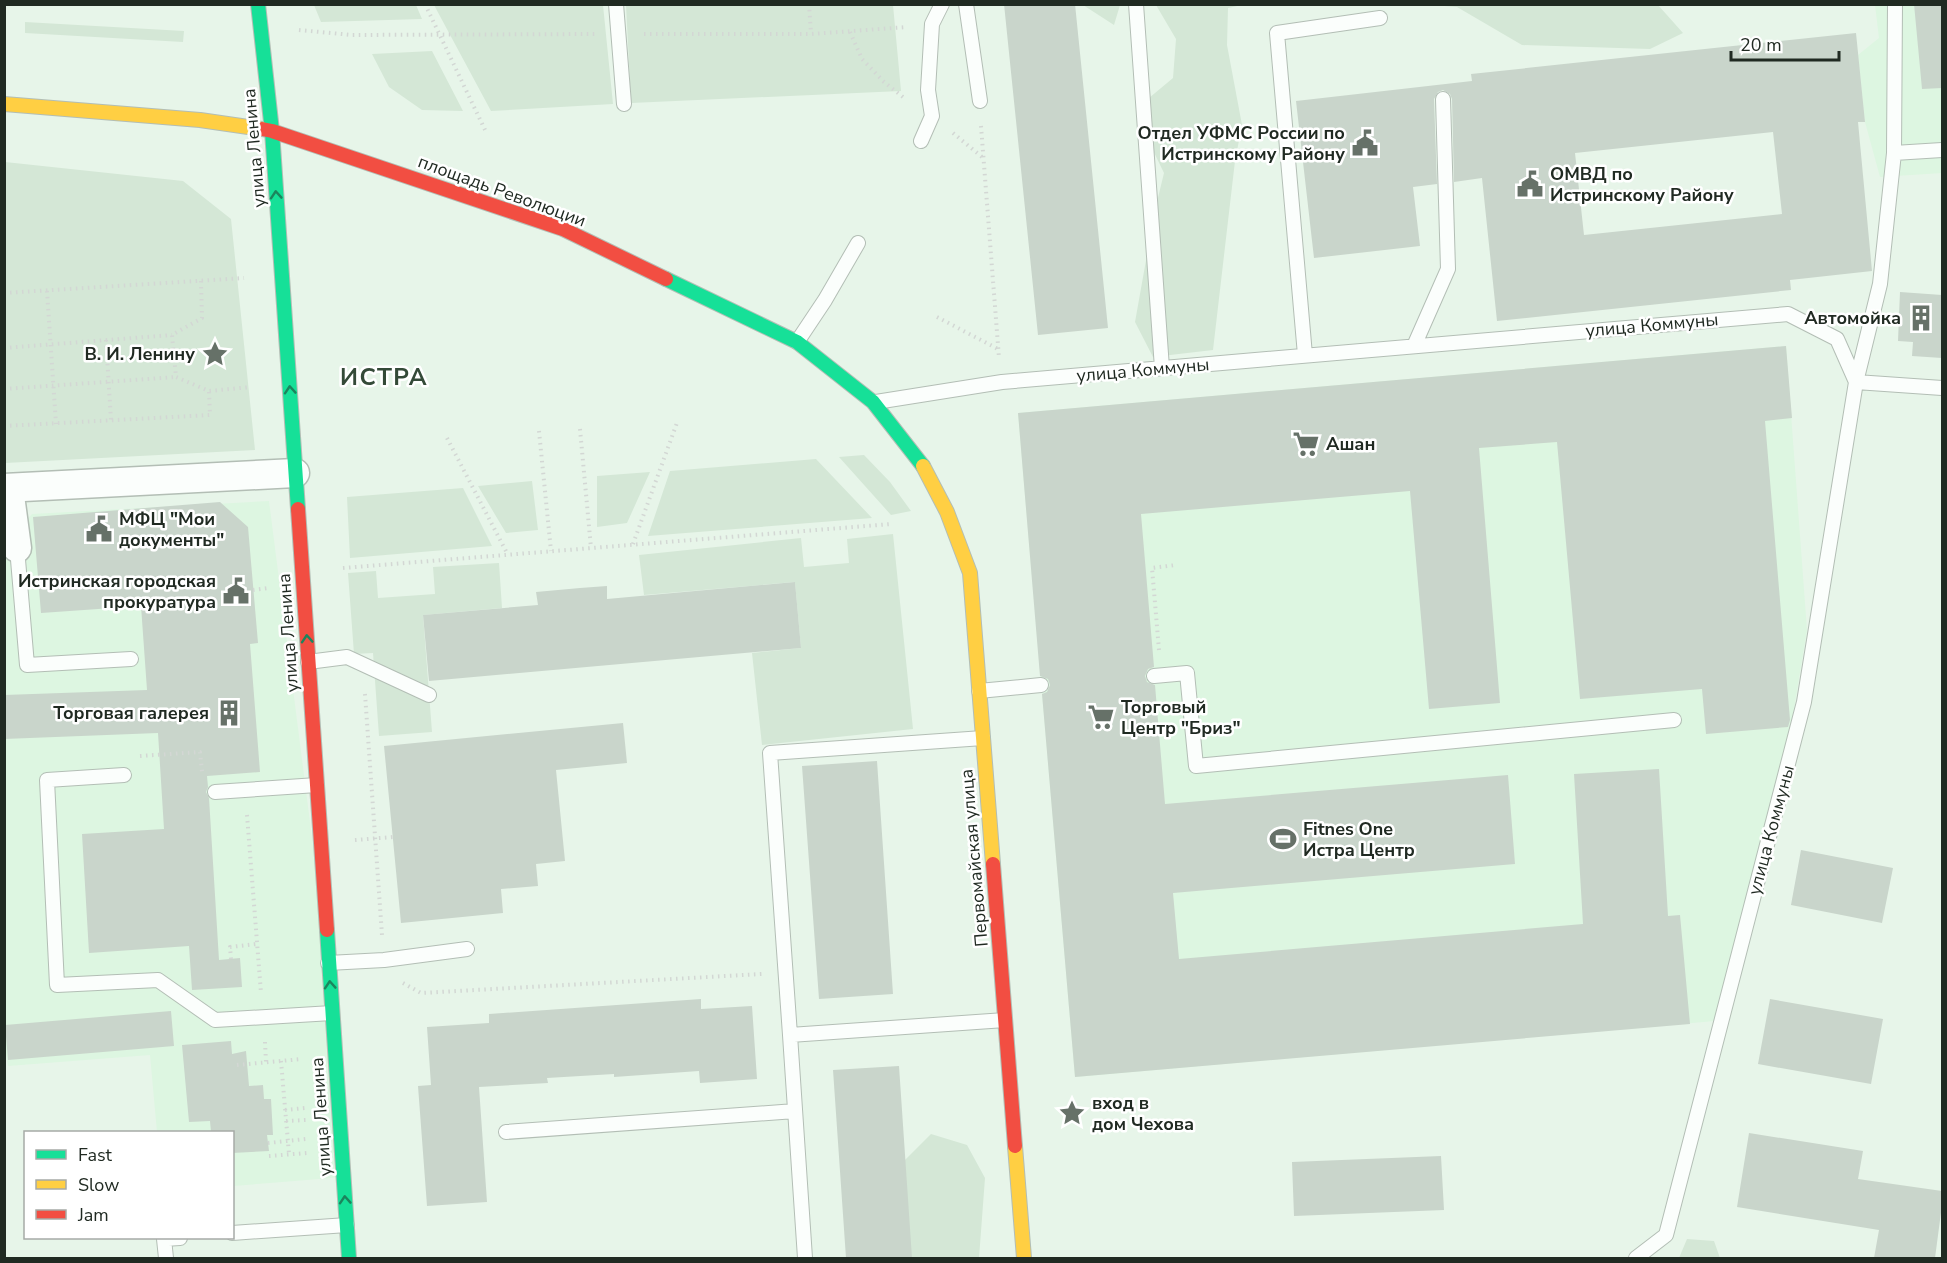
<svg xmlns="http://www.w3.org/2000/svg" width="1947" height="1263" font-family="'Nunito Sans',sans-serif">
<rect width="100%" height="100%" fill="#e7f5e9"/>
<!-- built -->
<path fill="#ddf6e1" d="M1875,5H1942V173L1880,177L1865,122L1858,55L1879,38Z
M1786,346L1807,630L1791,727L1715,1021L1075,1077L1018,413Z
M269,501L328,963L344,1177L233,1186L232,1132H157L150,1055L8,1066L4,1041L5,543L32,514Z"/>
<!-- green -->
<path fill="#d4e7d6" d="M314,5H416L422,19L321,22Z
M434,5H603L613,104L491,111Z
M626,5H893L901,91L631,103Z
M1083,5H1120L1114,25Z
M1156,5H1242L1228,8L1227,45L1242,125L1235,161L1213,350L1153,357L1135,322L1155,210L1164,173L1148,140L1143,103L1173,78L1176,39Z
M1432,5H1658L1683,33L1650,49L1522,45L1457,7Z
M25,22L184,31L183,42L25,33Z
M432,51L463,111L422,110L389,87L372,54Z
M5,162L183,181L231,219L255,450L5,463Z
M864,455L890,482L911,511L891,515L839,457Z
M816,459L872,518L648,536L670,471Z
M650,472L627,523L597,527V476Z
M532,481L538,530L506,533L478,486Z
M463,488L492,546L350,558L347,497Z
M893,534L913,729L762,745L752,653L801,648L795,582L644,595L639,555L801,538L804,567L849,563L847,539Z
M499,563L502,608L423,615L432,732L379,736L373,653L354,654L348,573L376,571L378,598L435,594L433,567Z
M931,1134L967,1145L985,1178L979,1258H907L904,1161Z
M1687,1239L1714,1241L1720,1258H1679Z"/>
<!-- building -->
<path fill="#c9d5cb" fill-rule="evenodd" d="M1004,4H1075L1108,328L1038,335Z
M1914,4H1942V88L1922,89Z
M1856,33L1865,122H1858L1872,271L1790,280L1791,290L1497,321L1482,178L1454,182L1452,99L1450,94L1443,90L1438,92L1434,99L1437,184L1413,187L1420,246L1314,258L1296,101L1472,81L1471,74ZM1773,132L1782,214L1584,235L1575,153Z
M1900,292L1942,295V358L1912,356L1913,342L1898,341Z
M1786,346L1792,418L1765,421L1790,720L1788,727L1706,734L1702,689L1580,699L1557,442L1479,448L1500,703L1429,709L1410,491L1141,514L1154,667L1148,669L1145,676L1147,682L1155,685L1165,804L1508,775L1515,864L1173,893L1179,959L1583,924L1574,774L1659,769L1668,916L1680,915L1690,1024L1075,1077L1042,694L1047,692L1050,685L1048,679L1040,676L1018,413Z
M220,502L248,527L258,643L250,644L260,772L207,776L208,787L206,792L209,798L219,960L240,958L242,987L192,990L189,946L89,953L82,834L164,829L158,733L4,739V695L147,690L141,606L41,613L33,517Z
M795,582L801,648L429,681L423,615L538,605L536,592L580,588L607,586V599Z
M623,723L627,763L556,770L565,861L536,864L538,886L501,889L503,913L401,923L384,746Z
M877,761L893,994L819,999L802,766Z
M1801,850L1893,868L1882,923L1791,905Z
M701,999V1009L752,1006L757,1079L700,1083L699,1071L614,1077V1074L547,1078L548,1083L479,1087L487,1202L427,1206L418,1086L431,1085L427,1027L489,1023V1014Z
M1770,999L1883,1019L1871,1084L1758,1064Z
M171,1011L174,1046L8,1060L5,1025Z
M231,1041L232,1054L246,1051L249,1086L263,1085L264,1099H271L273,1135H267L269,1151L232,1153V1132H211L210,1121L189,1122L182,1045Z
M899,1066L912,1258H846L833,1070Z
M1749,1133L1863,1151L1858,1179L1942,1191V1205L1935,1258H1874L1879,1230L1737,1207Z
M1441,1156L1444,1210L1294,1216L1292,1162Z"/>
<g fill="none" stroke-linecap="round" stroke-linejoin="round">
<!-- lane casing -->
<g stroke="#b3beb5" stroke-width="16">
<path id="lane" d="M616,4L624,104
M966,4L980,101
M1136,4L1162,368
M921,141L932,116L928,90L932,24L942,4
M1894,153L1942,150
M797,342L825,300L858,243
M1414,346L1448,269L1443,99
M1305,355L1277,33L1380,18
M876,402L1002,382L1788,314L1837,339L1856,382L1942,388
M17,548L27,665L131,659
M308,662L347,657L429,695
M1154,676L1187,673L1196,766L1674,720
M979,691L1041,685
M124,775L47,780L57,985L158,980L215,1020L332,1013
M215,792L317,785
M328,963L384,960L467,949
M790,1035L770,753L983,738
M506,1132L795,1111
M232,1233L347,1225
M166,1258L164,1239L180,1238
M805,1258L790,1035L1005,1020
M1636,1258L1666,1235L1804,702L1856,382L1880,284L1894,153L1895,4"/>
</g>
<!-- street casing -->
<g stroke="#b3beb5" stroke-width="31">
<path id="street" d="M4,488L295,473
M9,488L17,548"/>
</g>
<!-- fast casing -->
<g stroke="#b3beb5" stroke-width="16">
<path id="fast" d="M258,4L272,131L298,509
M666,279L797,342L873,402L923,466
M327,930L349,1258"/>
</g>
<!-- slow casing -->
<g stroke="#b3beb5" stroke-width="16">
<path id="slow" d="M4,104L200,120L262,129
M923,466L947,512L970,573L993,864
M1015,1146L1024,1258"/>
</g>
<!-- jam casing -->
<g stroke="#b3beb5" stroke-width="16">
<path id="jam" d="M262,129L272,131L563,229L666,279
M298,509L327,930
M993,864L1015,1146"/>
</g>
<!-- path -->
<path stroke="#d3d7d4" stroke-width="4" stroke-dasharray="1.5 4.5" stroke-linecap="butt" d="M425,4L486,132
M809,4L811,34
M299,30L352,35L595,34
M850,32L862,59L884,82L903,97
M644,34H811L907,27
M981,126L999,358
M953,133L982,157
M201,281L202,318L172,335L176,377L209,391L251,387
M47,291L56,424
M4,293L244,278
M937,317L998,349
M106,340L111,420
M4,348L172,335
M4,389L176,377
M4,426L210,415L209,391
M580,429L591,548
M539,431L551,551
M447,438L508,555
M633,544L678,420
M343,568L891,524
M253,590L268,588
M1159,650L1152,568L1176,565
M365,694L382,935
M140,756L200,752L202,772
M247,815L261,993
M355,840L393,837
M231,959L230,947L257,944
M403,983L421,993L762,974
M265,1042L266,1062
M281,1061L289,1154
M237,1065L302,1059
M285,1110L305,1108
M286,1121L306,1120
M268,1143L306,1139
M269,1156L307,1153"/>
<!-- lane -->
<use href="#lane" stroke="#fbfefc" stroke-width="14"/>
<!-- street -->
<use href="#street" stroke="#fbfefc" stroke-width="28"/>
<!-- fast -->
<use href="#fast" stroke="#16e098" stroke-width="14"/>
<!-- slow -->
<use href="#slow" stroke="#ffcf43" stroke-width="14"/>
<!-- jam -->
<use href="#jam" stroke="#f24e42" stroke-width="14"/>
</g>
<!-- one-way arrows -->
<defs><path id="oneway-chevron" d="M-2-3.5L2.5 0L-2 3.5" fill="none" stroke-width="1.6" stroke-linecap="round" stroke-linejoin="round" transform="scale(1.5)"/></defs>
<g stroke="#1b855d">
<use href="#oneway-chevron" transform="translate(276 195) rotate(-94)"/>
<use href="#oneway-chevron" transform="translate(290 390) rotate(-94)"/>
<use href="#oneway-chevron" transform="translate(307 639) rotate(-94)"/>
<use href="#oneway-chevron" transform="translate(330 985) rotate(-94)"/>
<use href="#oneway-chevron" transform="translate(345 1200) rotate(-94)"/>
</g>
<!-- icons -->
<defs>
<g id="civic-bare" transform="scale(2.07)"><path d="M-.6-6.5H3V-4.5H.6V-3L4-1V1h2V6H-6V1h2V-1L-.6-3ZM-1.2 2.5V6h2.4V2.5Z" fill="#667168" stroke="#fff" stroke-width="2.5" paint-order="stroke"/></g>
<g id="building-bare" transform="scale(2.07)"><path d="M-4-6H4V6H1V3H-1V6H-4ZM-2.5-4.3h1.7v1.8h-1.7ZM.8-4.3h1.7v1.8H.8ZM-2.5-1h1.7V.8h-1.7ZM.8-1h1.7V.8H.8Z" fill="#667168" stroke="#fff" stroke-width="2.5" paint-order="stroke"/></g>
<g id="sight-bare" transform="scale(2.07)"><path d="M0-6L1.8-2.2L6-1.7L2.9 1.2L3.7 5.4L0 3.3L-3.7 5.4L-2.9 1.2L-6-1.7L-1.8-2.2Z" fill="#667168" stroke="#fff" stroke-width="2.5" paint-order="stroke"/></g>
<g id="supermarket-bare" transform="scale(2.07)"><path d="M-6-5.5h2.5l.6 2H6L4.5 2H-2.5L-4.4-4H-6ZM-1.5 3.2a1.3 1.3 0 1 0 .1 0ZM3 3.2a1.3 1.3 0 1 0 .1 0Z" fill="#667168" stroke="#fff" stroke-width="2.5" paint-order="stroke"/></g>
<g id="stadium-bare" transform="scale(2.07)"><path d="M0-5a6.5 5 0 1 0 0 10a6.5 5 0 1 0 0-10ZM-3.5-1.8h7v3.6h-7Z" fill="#667168" stroke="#fff" stroke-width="2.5" paint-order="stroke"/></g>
</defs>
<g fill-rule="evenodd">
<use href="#civic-bare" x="1365" y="143"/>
<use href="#civic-bare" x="1530" y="184"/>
<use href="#building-bare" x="1921" y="318"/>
<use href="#sight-bare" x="215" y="354"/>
<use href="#supermarket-bare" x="1306" y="444"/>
<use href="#civic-bare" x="99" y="529"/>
<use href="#civic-bare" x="236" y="591"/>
<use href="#building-bare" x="229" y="713"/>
<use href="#supermarket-bare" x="1101" y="717"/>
<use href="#stadium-bare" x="1283" y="839"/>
<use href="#sight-bare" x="1072" y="1113"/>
</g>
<g text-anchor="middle" stroke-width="5" stroke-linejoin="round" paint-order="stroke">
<!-- poi labels -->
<g font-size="18" font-weight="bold" fill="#202a22" stroke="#fff" text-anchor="start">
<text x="1345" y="139" text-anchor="end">Отдел УФМС России по<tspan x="1345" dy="21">Истринскому Району</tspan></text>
<text x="1550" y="180">ОМВД по<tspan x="1550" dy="21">Истринскому Району</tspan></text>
<text x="1901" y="324" text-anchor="end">Автомойка</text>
<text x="195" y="360" text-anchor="end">В. И. Ленину</text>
<text x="1326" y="450">Ашан</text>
<text x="119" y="525">МФЦ "Мои<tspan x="119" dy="21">документы"</tspan></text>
<text x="216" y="587" text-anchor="end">Истринская городская<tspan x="216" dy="21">прокуратура</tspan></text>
<text x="1121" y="713">Торговый<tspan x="1121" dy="21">Центр "Бриз"</tspan></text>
<text x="209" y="719" text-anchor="end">Торговая галерея</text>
<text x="1303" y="835">Fitnes One<tspan x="1303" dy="21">Истра Центр</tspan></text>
<text x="1092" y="1109">вход в<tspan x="1092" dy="21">дом Чехова</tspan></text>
</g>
<!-- street labels -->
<g font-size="18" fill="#202a22" stroke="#fff">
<text transform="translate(254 148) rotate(-95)" y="6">улица Ленина</text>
<text transform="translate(502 191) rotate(20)" y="6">площадь Революции</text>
<text transform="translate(1652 325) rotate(-5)" y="6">улица Коммуны</text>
<text transform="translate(1143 370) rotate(-5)" y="6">улица Коммуны</text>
<text transform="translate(288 633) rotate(-94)" y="6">улица Ленина</text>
<text transform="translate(1771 830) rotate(-75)" y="6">улица Коммуны</text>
<text transform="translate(974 858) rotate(-95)" y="6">Первомайская улица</text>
<text transform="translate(321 1117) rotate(-94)" y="6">улица Ленина</text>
</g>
<!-- district labels -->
<g font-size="24" font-weight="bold" letter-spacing="1.5" fill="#344a38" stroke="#fff">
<text x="384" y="385">ИСТРА</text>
</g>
</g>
<!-- border -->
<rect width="1947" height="1263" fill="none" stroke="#202a22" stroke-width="12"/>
<!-- legend -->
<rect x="24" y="1131" width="210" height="108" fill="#ffffff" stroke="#a6aaa7" stroke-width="1.5"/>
<rect x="36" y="1150" width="30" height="9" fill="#16e098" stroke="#a6aaa7" stroke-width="1.5"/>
<text x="78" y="1161" font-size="18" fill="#202a22">Fast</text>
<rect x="36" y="1180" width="30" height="9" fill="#ffcf43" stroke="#a6aaa7" stroke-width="1.5"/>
<text x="78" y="1191" font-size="18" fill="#202a22">Slow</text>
<rect x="36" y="1210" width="30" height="9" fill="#f24e42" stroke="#a6aaa7" stroke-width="1.5"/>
<text x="78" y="1221" font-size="18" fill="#202a22">Jam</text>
<!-- scale -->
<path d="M1731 51v9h108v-9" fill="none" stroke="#202a22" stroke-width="3"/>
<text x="1740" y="51" font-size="18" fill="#202a22" stroke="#ffffff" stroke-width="4.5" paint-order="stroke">20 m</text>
</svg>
